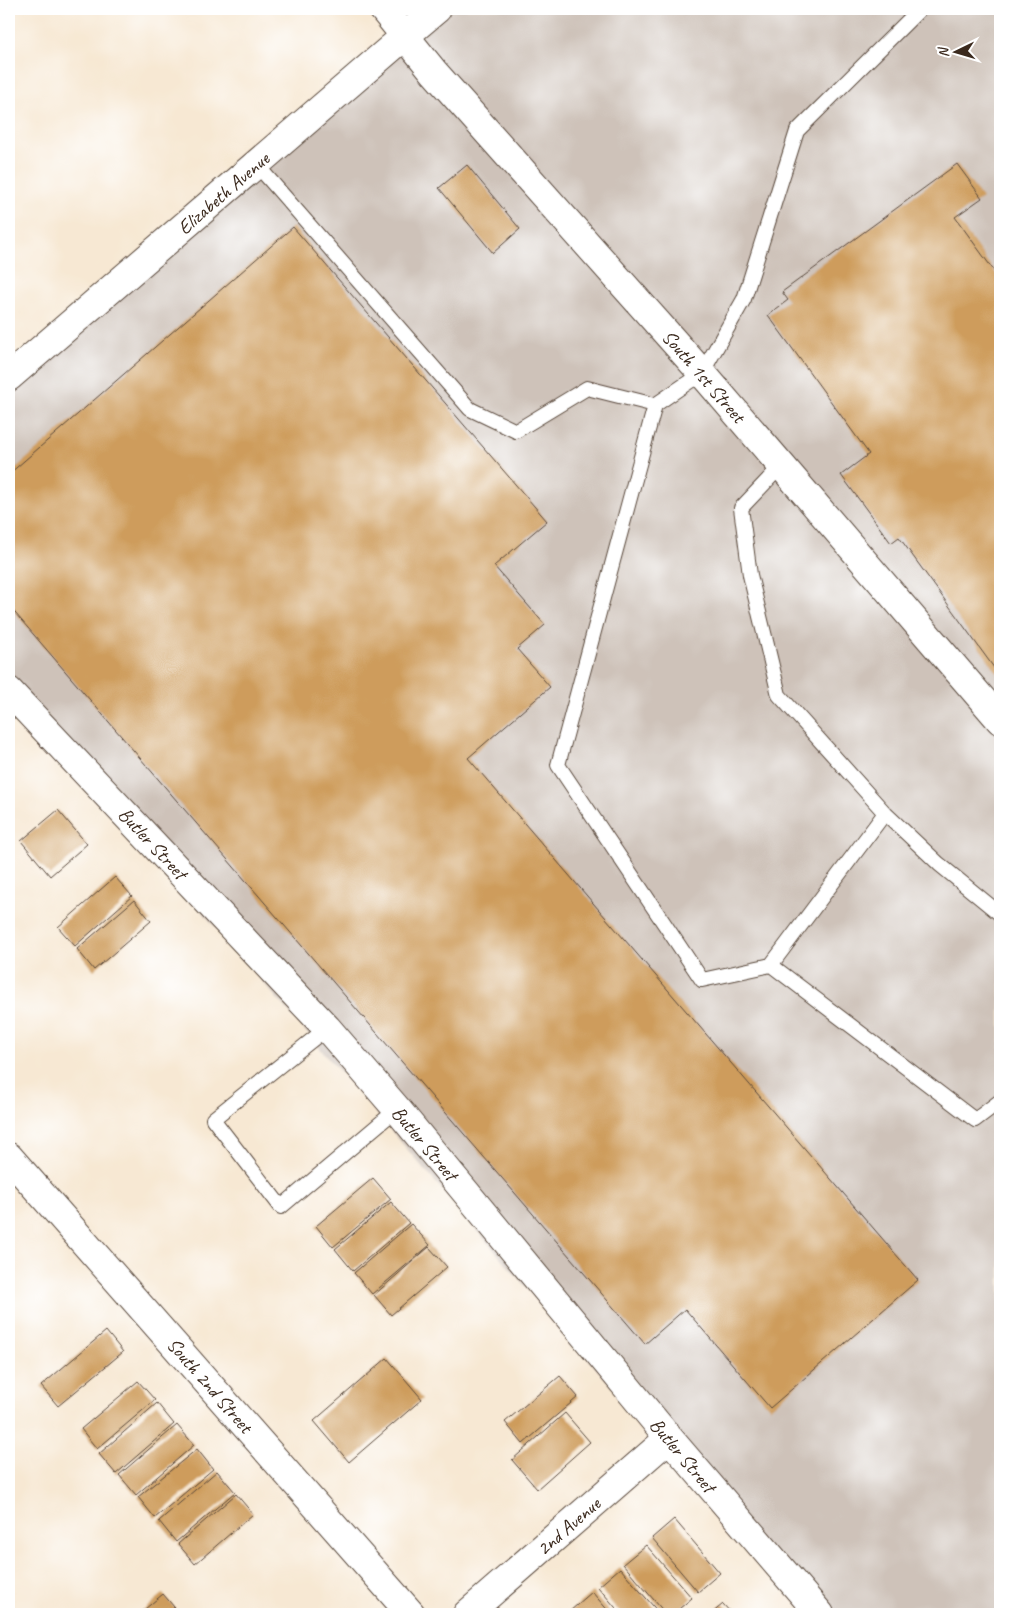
<svg xmlns="http://www.w3.org/2000/svg" width="1009" height="1623" font-family="Caveat,sans-serif">
<rect width="100%" height="100%" fill="#fff"/>
<filter id="ink" filterUnits="userSpaceOnUse"><feTurbulence type="fractalNoise" baseFrequency=".02" numOctaves="2"/><feDisplacementMap in="SourceGraphic" scale="10" xChannelSelector="R" yChannelSelector="G"/><feConvolveMatrix kernelMatrix="1 2 1 2 8 2 1 2 1" color-interpolation-filters="sRGB"/></filter>
<filter id="wash" filterUnits="userSpaceOnUse"><feTurbulence type="fractalNoise" baseFrequency=".0096" numOctaves="4" result="noise"/><feDisplacementMap in="SourceGraphic" scale="20" xChannelSelector="R" yChannelSelector="G"/><feGaussianBlur stdDeviation="1.12" result="paint"/><feColorMatrix in="noise" values="0 0 0 0 0 0 0 0 0 0 0 0 0 0 0 0 0 1.4 0 .05"/><feComposite in="paint" operator="in"/></filter>
<g filter="url(#wash)">
<rect width="100%" height="100%" fill="#f7e8d3"/>
<!-- industrial -->
<path fill="#cec2b9" d="M437,9H1000V1614H808L9,688V376Z"/>
<g id="blocks">
<!-- building -->
<path fill="#ce9c5b" d="M957,164L982,198L955,217L1000,279V676L899,537L891,543L841,475L869,454L768,315L788,300L782,292Z
M467,165L520,229L493,253L439,188Z
M293,227L547,521L494,566L545,625L517,649L550,687L468,758L918,1280L770,1408L685,1309L645,1344L9,606V474Z
M58,810L87,844L50,876L21,841Z
M115,877L132,896L75,946L58,927Z
M134,900L151,921L94,970L77,949Z
M373,1178L391,1199L333,1247L316,1226Z
M391,1202L409,1223L353,1271L335,1249Z
M411,1224L430,1245L372,1294L354,1273Z
M429,1247L447,1267L391,1315L374,1295Z
M106,1331L123,1352L58,1406L41,1386Z
M387,1358L422,1399L349,1462L314,1421Z
M560,1376L578,1397L523,1444L505,1422Z
M138,1381L155,1400L97,1449L81,1429Z
M157,1403L174,1424L116,1474L99,1454Z
M565,1413L590,1442L537,1489L512,1460Z
M177,1425L194,1445L136,1495L119,1475Z
M197,1449L213,1469L155,1518L138,1497Z
M217,1471L235,1492L176,1542L159,1521Z
M236,1494L253,1514L195,1564L178,1544Z
M674,1519L720,1573L698,1592L652,1538Z
M646,1545L692,1598L673,1614H666L623,1564Z
M620,1568L660,1614H621L598,1587Z
M592,1592L611,1614H572L570,1611Z
M163,1594L180,1614H139Z
M723,1604L732,1614H711Z"/>
</g>
</g>
<g filter="url(#ink)">
<use href="#blocks" fill-opacity="0" stroke="#574639" stroke-width="1"/>
<g fill="none" stroke-linecap="round" stroke-linejoin="round">
<!-- service casing -->
<g stroke="#574639" stroke-width="16">
<path id="service" d="M256,164L470,409L516,431L587,388L655,405L702,373L744,299L797,131L920,9
M655,405L558,765L702,980L771,965L975,1120L1000,1101
M782,465L741,508L750,575L779,695L885,813L939,864L1000,914
M771,965L885,813
M327,1028L213,1119L281,1207L397,1109"/>
</g>
<!-- minor casing -->
<g stroke="#574639" stroke-width="30">
<path id="minor" d="M405,36L437,9
M9,691L327,1028L397,1109L669,1438L820,1614
M9,1157L411,1614
M467,1614L669,1438"/>
</g>
<!-- tertiary casing -->
<g stroke="#574639" stroke-width="30">
<path id="tertiary" d="M383,9L434,72L702,373L1000,720
M9,377L405,36"/>
</g>
<!-- service -->
<use href="#service" stroke="#fff" stroke-width="14"/>
<!-- minor -->
<use href="#minor" stroke="#fff" stroke-width="28"/>
<!-- tertiary -->
<use href="#tertiary" stroke="#fff" stroke-width="28"/>
</g>
</g>
<g text-anchor="middle" stroke-width="4.5" stroke-linejoin="round" paint-order="stroke">
<!-- street labels -->
<g font-size="20" fill="#3b2a1e" stroke="#fff">
<text transform="translate(223 193) rotate(-41)" y="7">Elizabeth Avenue</text>
<text transform="translate(704 376) rotate(49)" y="7">South 1st Street</text>
<text transform="translate(153 843) rotate(47)" y="7">Butler Street</text>
<text transform="translate(425 1143) rotate(50)" y="7">Butler Street</text>
<text transform="translate(210 1385) rotate(49)" y="7">South 2nd Street</text>
<text transform="translate(683 1455) rotate(50)" y="7">Butler Street</text>
<text transform="translate(568 1526) rotate(-41)" y="7">2nd Avenue</text>
</g>
</g>
<!-- margin -->
<rect width="1009" height="1623" fill="none" stroke="#fff" stroke-width="30"/>
<!-- north arrow -->
<g transform="translate(956 52) rotate(265)" stroke="#ffffff" stroke-width="4" paint-order="stroke">
<path d="M0-4L9 19L0 12L-9 19Z" fill="#3b2a1e"/>
<text y="-8" font-size="14" font-weight="bold" text-anchor="middle" fill="#3b2a1e">N</text>
</g>
</svg>
